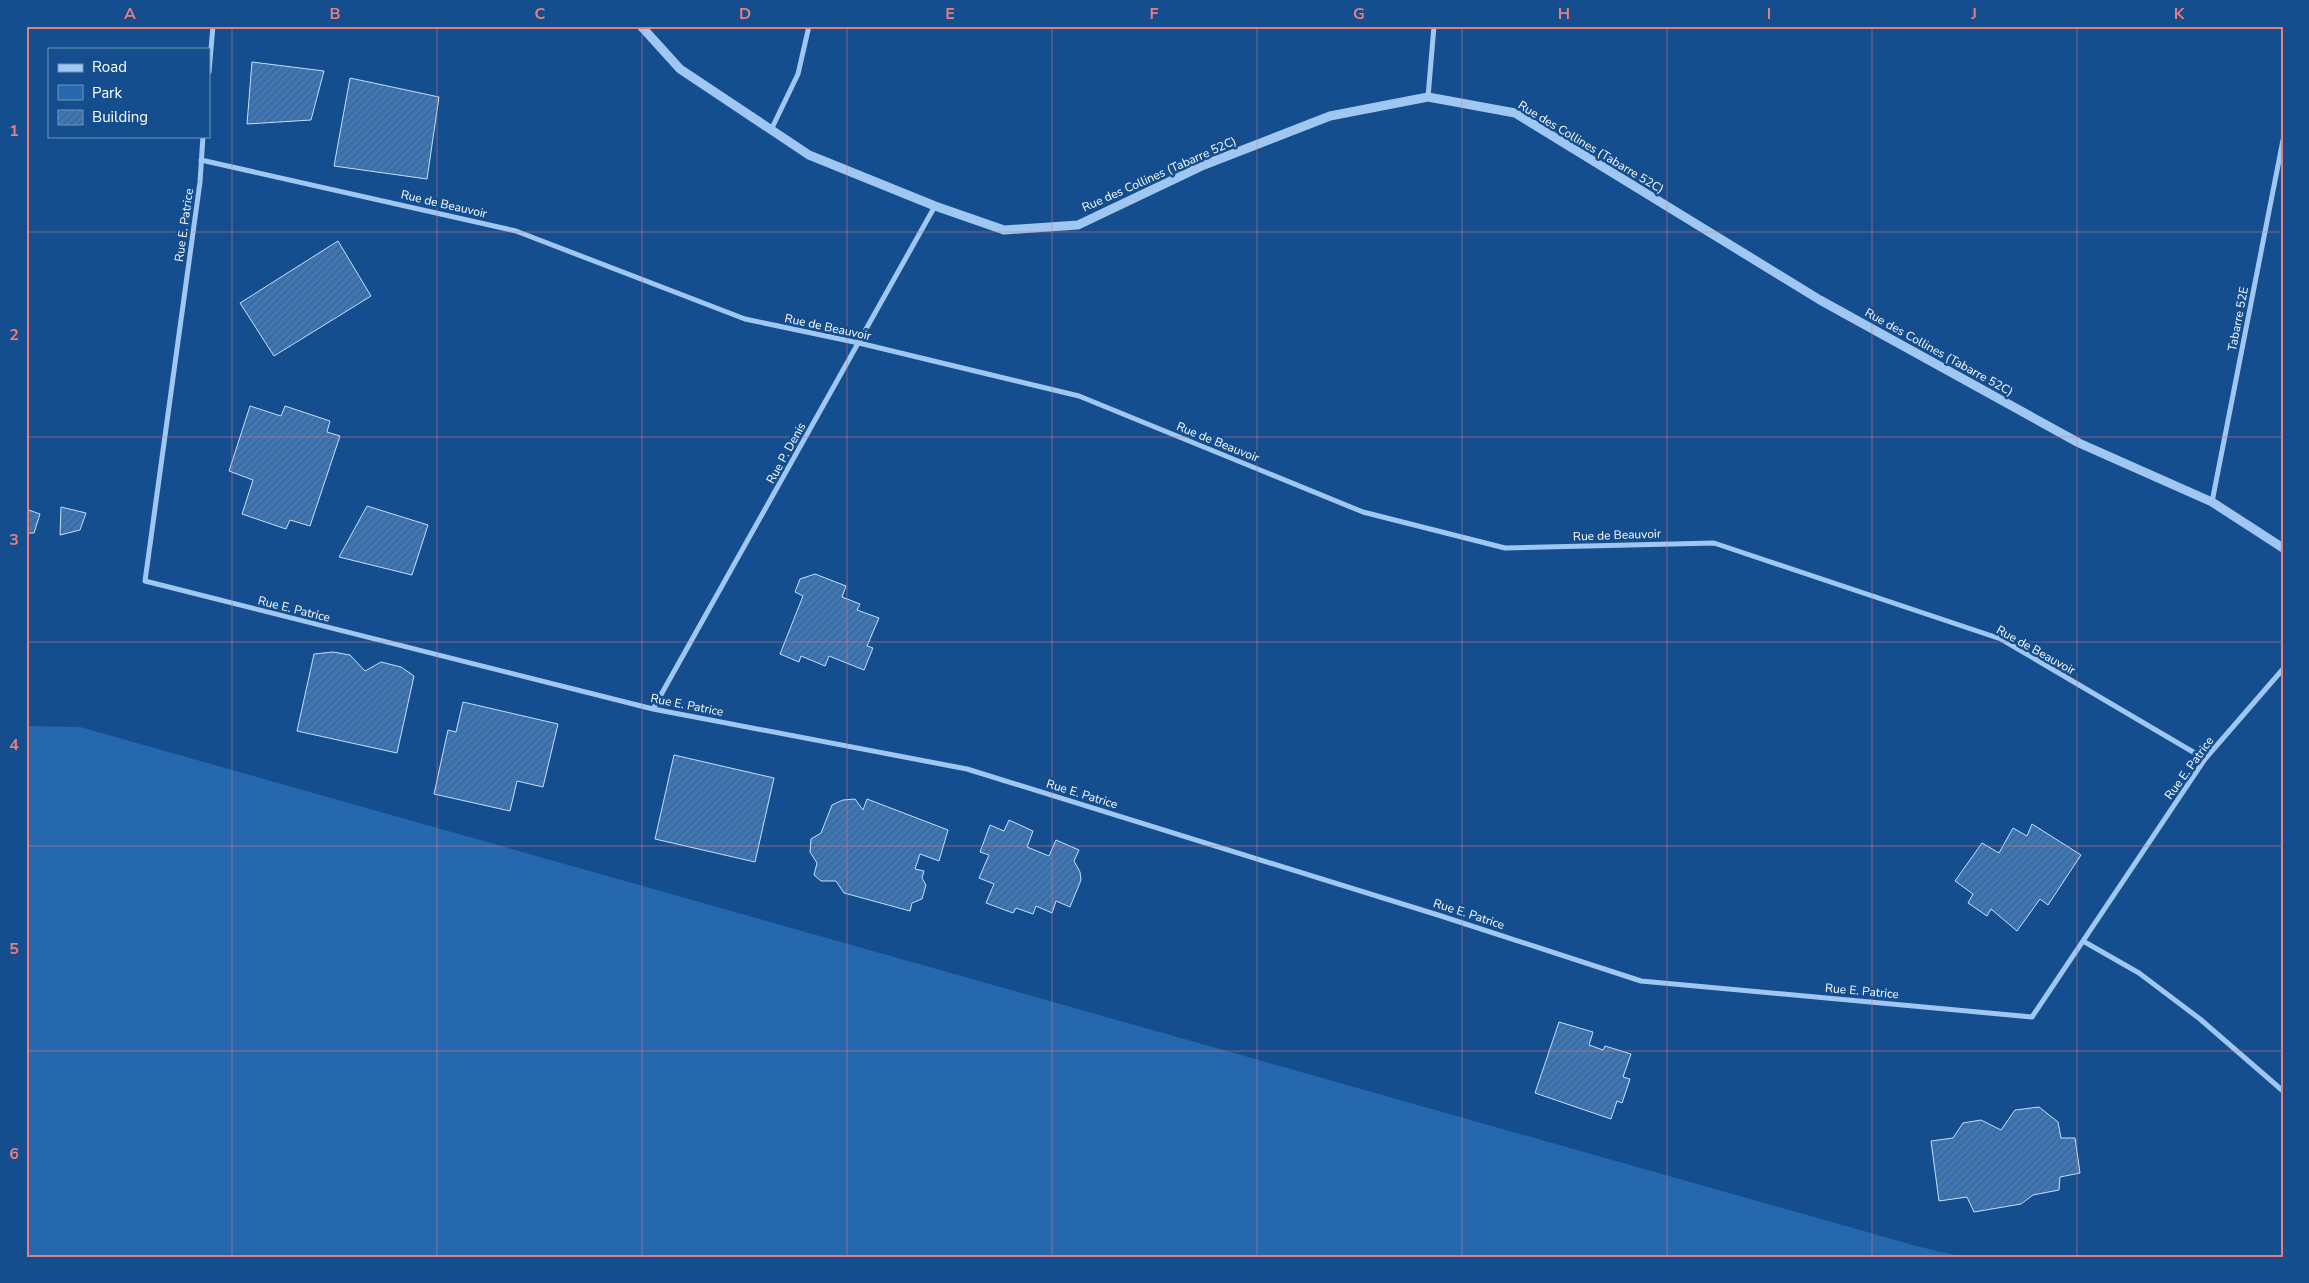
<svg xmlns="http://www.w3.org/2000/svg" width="2309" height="1283" font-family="'Nunito Sans',sans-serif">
<defs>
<pattern id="building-hatch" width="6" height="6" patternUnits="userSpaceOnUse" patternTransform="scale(1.25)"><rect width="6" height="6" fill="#3d77b8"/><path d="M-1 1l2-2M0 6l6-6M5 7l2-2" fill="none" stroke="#446282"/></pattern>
</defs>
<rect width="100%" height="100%" fill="#144e8f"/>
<!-- green -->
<path fill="#2668ae" d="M26,726L80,727L1920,1247L1964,1257H26Z"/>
<!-- building -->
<path fill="url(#building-hatch)" stroke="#c6e0fc" d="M252,62L324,71L311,120L247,124Z
M350,78L439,97L427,179L334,166Z
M338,241L371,296L274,356L240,303Z
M250,406L281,416L285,406L330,421L327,432L340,436L310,526L290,520L286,529L242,514L253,480L229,471Z
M367,506L428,525L412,575L339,557Z
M61,507L86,513L80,530L60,535Z
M26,509L40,514L34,533H26Z
M815,574L846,586L842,597L860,604L857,610L879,618L867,646L873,648L864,670L829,656L825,666L801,656L799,662L780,654L803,596L795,592L800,579Z
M333,652L350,655L365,671L381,662L401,667L414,676L397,753L297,731L314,654Z
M463,702L558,724L543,787L517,781L510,811L434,794L448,730L456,732Z
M674,755L774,778L755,862L655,839Z
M855,799L863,810L867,799L948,830L939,861L920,854L915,869L924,871L922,878L926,885L922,899L912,903L910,911L844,893L836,881H821L814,875L817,863L810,852L811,839L821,833L832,805L843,800Z
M1009,820L1033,831L1027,847L1049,856L1056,840L1079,850L1074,861L1080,872L1081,880L1070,907L1056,901L1052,913L1036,906L1033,914L1016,908L1013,913L986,903L994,884L979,878L989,855L980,852L990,825L1004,831Z
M2032,824L2081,855L2048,905L2040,899L2017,931L1991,909L1987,916L1968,903L1973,894L1955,881L1982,843L1999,853L2013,828L2027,836Z
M1559,1022L1593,1032L1589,1045L1603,1050L1605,1046L1631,1054L1623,1077L1630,1079L1622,1103L1617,1101L1611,1119L1535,1093Z
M2039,1107L2058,1122L2061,1138H2075L2080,1173L2060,1177L2059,1190L2033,1195L2021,1204L1974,1212L1967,1197L1939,1201L1931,1141L1953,1138L1963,1123L1981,1120L2001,1130L2015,1110Z"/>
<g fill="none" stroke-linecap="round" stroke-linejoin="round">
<!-- minor -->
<path stroke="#9fc7f1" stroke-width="5" d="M209,72L213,26
M1428,97L1434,26
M771,130L798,74L809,26
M203,136L200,182L145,581L653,709L967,769L1438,915L1641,981L2032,1017L2205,759L2283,669
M201,160L516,231L745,319L859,343L1079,396L1363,512L1505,548L1714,543L2001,639L2205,759
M2212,502L2283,140
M653,709L935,206
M2083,941L2139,973L2200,1019L2283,1091"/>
<!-- tertiary -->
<path stroke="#9fc7f1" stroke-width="9" d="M641,26L680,69L809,155L935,206L1004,230L1078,225L1204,165L1330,116L1428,97L1515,113L1820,300L2079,443L2212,502L2283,548"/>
</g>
<!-- grid -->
<path fill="none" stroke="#e67e7e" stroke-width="1" stroke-opacity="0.55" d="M232,26V1257M437,26V1257M642,26V1257M847,26V1257M1052,26V1257M1257,26V1257M1462,26V1257M1667,26V1257M1872,26V1257M2077,26V1257M26,232H2283M26,437H2283M26,642H2283M26,846H2283M26,1051H2283"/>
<g text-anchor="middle" stroke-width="5" stroke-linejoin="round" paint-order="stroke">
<!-- street labels -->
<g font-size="12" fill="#fff" stroke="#144e8f">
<text transform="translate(1591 147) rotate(31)" y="4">Rue des Collines (Tabarre 52C)</text>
<text transform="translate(1159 174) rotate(-24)" y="4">Rue des Collines (Tabarre 52C)</text>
<text transform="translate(444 204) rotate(13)" y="4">Rue de Beauvoir</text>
<text transform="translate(184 225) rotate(-82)" y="4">Rue E. Patrice</text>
<text transform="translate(2238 319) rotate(-79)" y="4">Tabarre 52E</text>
<text transform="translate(828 327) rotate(12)" y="4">Rue de Beauvoir</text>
<text transform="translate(1939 352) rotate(29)" y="4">Rue des Collines (Tabarre 52C)</text>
<text transform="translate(1218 442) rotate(22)" y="4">Rue de Beauvoir</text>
<text transform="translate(786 453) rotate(-61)" y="4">Rue P. Denis</text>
<text transform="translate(1617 535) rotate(-2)" y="4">Rue de Beauvoir</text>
<text transform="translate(294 609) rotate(14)" y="4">Rue E. Patrice</text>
<text transform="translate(2036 650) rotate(29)" y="4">Rue de Beauvoir</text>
<text transform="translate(687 705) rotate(11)" y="4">Rue E. Patrice</text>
<text transform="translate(2189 768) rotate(-54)" y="4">Rue E. Patrice</text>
<text transform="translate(1082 794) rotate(17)" y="4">Rue E. Patrice</text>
<text transform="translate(1469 914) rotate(18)" y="4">Rue E. Patrice</text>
<text transform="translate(1862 991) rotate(5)" y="4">Rue E. Patrice</text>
</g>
</g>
<!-- border -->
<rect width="2309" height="1283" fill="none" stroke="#144e8f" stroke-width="55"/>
<!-- legend -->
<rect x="48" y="48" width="162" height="90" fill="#144e8f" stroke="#7295bc"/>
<rect x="58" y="64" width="25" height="8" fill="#9fc7f1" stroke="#7295bc"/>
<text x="92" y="72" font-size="15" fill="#ffffff">Road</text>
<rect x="58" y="85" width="25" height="15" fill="#2668ae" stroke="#7295bc"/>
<text x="92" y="98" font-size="15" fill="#ffffff">Park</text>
<rect x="58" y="110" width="25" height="15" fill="url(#building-hatch)" stroke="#7295bc"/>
<text x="92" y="122" font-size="15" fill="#ffffff">Building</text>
<rect x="28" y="28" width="2254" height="1228" fill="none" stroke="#e67e7e" stroke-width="2"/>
<g font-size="16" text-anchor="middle" font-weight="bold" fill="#e67e7e">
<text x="130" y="19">A</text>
<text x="335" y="19">B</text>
<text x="540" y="19">C</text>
<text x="745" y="19">D</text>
<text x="950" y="19">E</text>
<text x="1154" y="19">F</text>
<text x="1359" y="19">G</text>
<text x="1564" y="19">H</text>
<text x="1769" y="19">I</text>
<text x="1974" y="19">J</text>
<text x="2179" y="19">K</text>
<text x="14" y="136">1</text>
<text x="14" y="340">2</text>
<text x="14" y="545">3</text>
<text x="14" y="750">4</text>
<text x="14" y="954">5</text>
<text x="14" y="1159">6</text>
</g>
</svg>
